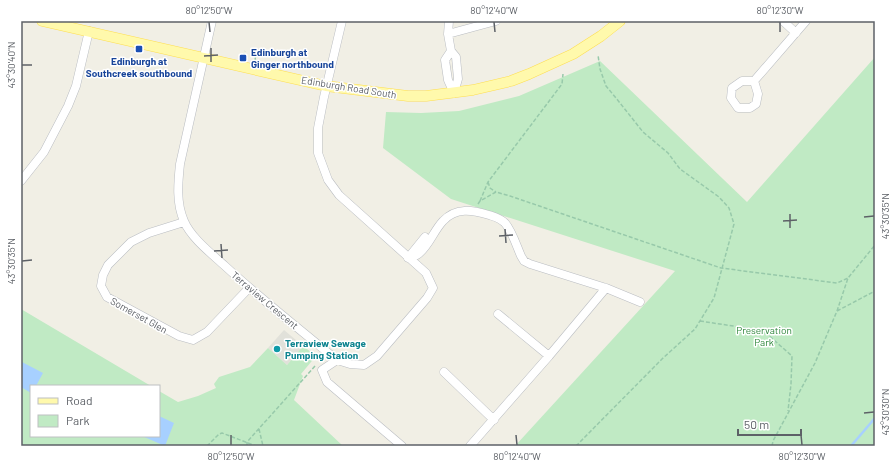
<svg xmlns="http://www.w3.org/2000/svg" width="896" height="467" font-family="Barlow,sans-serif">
<rect width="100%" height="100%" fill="#f1efe5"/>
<!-- industrial -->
<path fill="#e1e1da" d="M284,330L303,346L287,365L268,348Z"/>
<!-- green -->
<path fill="#c0eac4" d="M875,57V446H515L675,271L451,199L383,148L386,112L421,113L459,111L519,96L600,61L747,202Z
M21,309L151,386H31V436H159V391L178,402L198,396L216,388L214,384L219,377L250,367L268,348L287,365L303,346L316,356L301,374L303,376L294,400L343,446H21Z"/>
<!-- water -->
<path fill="#a7d0ff" d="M22,362L43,373L36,386H31V393L21,387Z
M159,416L174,423L165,446L142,436H159Z"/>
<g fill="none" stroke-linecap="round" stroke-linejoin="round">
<!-- stream -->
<path stroke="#a7d0ff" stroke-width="2.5" d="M851,446L875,418"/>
<!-- minor casing -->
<g stroke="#babdc2" stroke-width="9">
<path id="minor" d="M212,21L180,164C178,183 176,203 184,221C191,238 212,254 225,266C261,299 299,329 337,360L350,364L364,365L377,356L427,298L433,288L426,273L339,195L328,180L318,153V128L324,97L342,21
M449,21L448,34L451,51L456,57L458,79L454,93
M783,21L796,33
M448,34L496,21
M451,51L445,60L448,80L454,93
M754,81L758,94L756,104L750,108H738L731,98L732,88L742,81H754L806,21
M21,181L44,152L68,106L76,86L89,31
M184,222L149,233L131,242L108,265L103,275L101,286L107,297L179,336L193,340L207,332L249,288
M408,258C411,257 415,256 417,255C428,248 434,230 443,221C456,207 472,210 489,215C495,217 500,218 505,223C512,231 517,247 521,256L524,261L530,264L606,288L640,302
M408,258L425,237
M498,314L549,356
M337,360L322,370L327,382L402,446
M444,372L494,420
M470,446L549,356L606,288"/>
</g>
<!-- major casing -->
<g stroke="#fede51" stroke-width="11">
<path id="major" d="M42,21L326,86L408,96H426L473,90L511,81L529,74L573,54L601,36L620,21"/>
</g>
<!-- path -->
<path stroke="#97c9aa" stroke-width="1.5" stroke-dasharray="4 2" stroke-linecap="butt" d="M243,57L245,51
M255,60L256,54
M488,182L490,188L496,192
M480,201L488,182L562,84L563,74
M478,204L480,201L496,192L510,196L721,268L837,283L848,278
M837,311L875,291
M700,321L746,328L767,334L792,356L791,384L788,411
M259,429L263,446
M207,446L219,434L222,433L256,446
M247,446V442L315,366
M576,446L662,359L695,329L714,298L734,224L729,208L719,197L680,169L668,153L643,132L616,98L606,86L600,69L598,55
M772,446L773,441L815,363L837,311L848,278L875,245"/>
<!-- minor -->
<use href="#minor" stroke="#fff" stroke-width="8"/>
<!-- major -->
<use href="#major" stroke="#fff9ac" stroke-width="10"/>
</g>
<!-- ticks -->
<path fill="none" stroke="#5d6167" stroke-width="1.5" d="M209,22L210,32M494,22L495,32M780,22V32M211,48V62M204,56L218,55M22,65H32M790,214V228M864,217L874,216M783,221L797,220M505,229L506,243M499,236L513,235M221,244L222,258M214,251L228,250M22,261L32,260M864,413L874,412M231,435V445M516,435L517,445M801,435L802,445"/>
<!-- markers -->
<g fill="#1a4fb4" stroke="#fff" stroke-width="1.5">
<rect x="135" y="45" width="8" height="8" rx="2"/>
<rect x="239" y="54" width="8" height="8" rx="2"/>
</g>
<circle fill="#0f9aa8" stroke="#fff" stroke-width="1.5" cx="277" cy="349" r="4"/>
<g text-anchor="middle" stroke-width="3" stroke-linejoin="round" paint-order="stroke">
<!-- transit labels -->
<g font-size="10" font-weight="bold" fill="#164399" stroke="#fff" text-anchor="start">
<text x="251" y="56">Edinburgh at<tspan x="251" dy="12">Ginger northbound</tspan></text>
<text x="139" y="65" text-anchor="middle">Edinburgh at<tspan x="139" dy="12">Southcreek southbound</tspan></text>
</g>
<!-- street labels -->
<g font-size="10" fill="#5d6167" stroke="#fff">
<text transform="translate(349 87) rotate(9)" y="4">Edinburgh Road South</text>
<text transform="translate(265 300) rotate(40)" y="4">Terraview Crescent</text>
<text transform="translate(139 315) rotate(29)" y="4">Somerset Glen</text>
</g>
<!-- park labels -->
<g font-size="10" fill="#2d863a" stroke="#fff">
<text x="764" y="334">Preservation<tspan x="764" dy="12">Park</tspan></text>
</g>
<!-- culture labels -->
<g font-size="10" font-weight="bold" fill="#0d838f" stroke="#fff" text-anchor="start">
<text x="285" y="347">Terraview Sewage<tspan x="285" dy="12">Pumping Station</tspan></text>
</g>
</g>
<!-- border -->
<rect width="896" height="467" fill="none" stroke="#ffffff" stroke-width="44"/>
<!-- legend -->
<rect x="30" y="385" width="130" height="52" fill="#ffffff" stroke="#bec0c2"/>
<rect x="38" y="398" width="20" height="6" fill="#fff9ac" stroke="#bec0c2"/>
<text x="66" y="405" font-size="12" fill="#5d6167">Road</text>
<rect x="38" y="415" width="20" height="12" fill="#c0eac4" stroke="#bec0c2"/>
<text x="66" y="425" font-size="12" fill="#5d6167">Park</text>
<!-- scale -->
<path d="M738 429v6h63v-6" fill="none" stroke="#5d6167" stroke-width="2"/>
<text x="744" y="429" font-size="12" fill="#5d6167" stroke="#ffffff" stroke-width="3" paint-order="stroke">50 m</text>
<rect x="22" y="22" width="852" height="423" fill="none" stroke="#5d6167" stroke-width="1.5"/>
<g font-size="10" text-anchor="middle" fill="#5d6167">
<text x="209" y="14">80°12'50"W</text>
<text x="494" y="14">80°12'40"W</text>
<text x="780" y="14">80°12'30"W</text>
<text transform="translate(11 65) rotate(-90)" y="4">43°30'40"N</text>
<text transform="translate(885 216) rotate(-90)" y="4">43°30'35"N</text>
<text transform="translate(11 261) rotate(-90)" y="4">43°30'35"N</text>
<text transform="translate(885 412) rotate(-90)" y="4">43°30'30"N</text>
<text x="231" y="460">80°12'50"W</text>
<text x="517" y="460">80°12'40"W</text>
<text x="802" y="460">80°12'30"W</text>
</g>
</svg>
